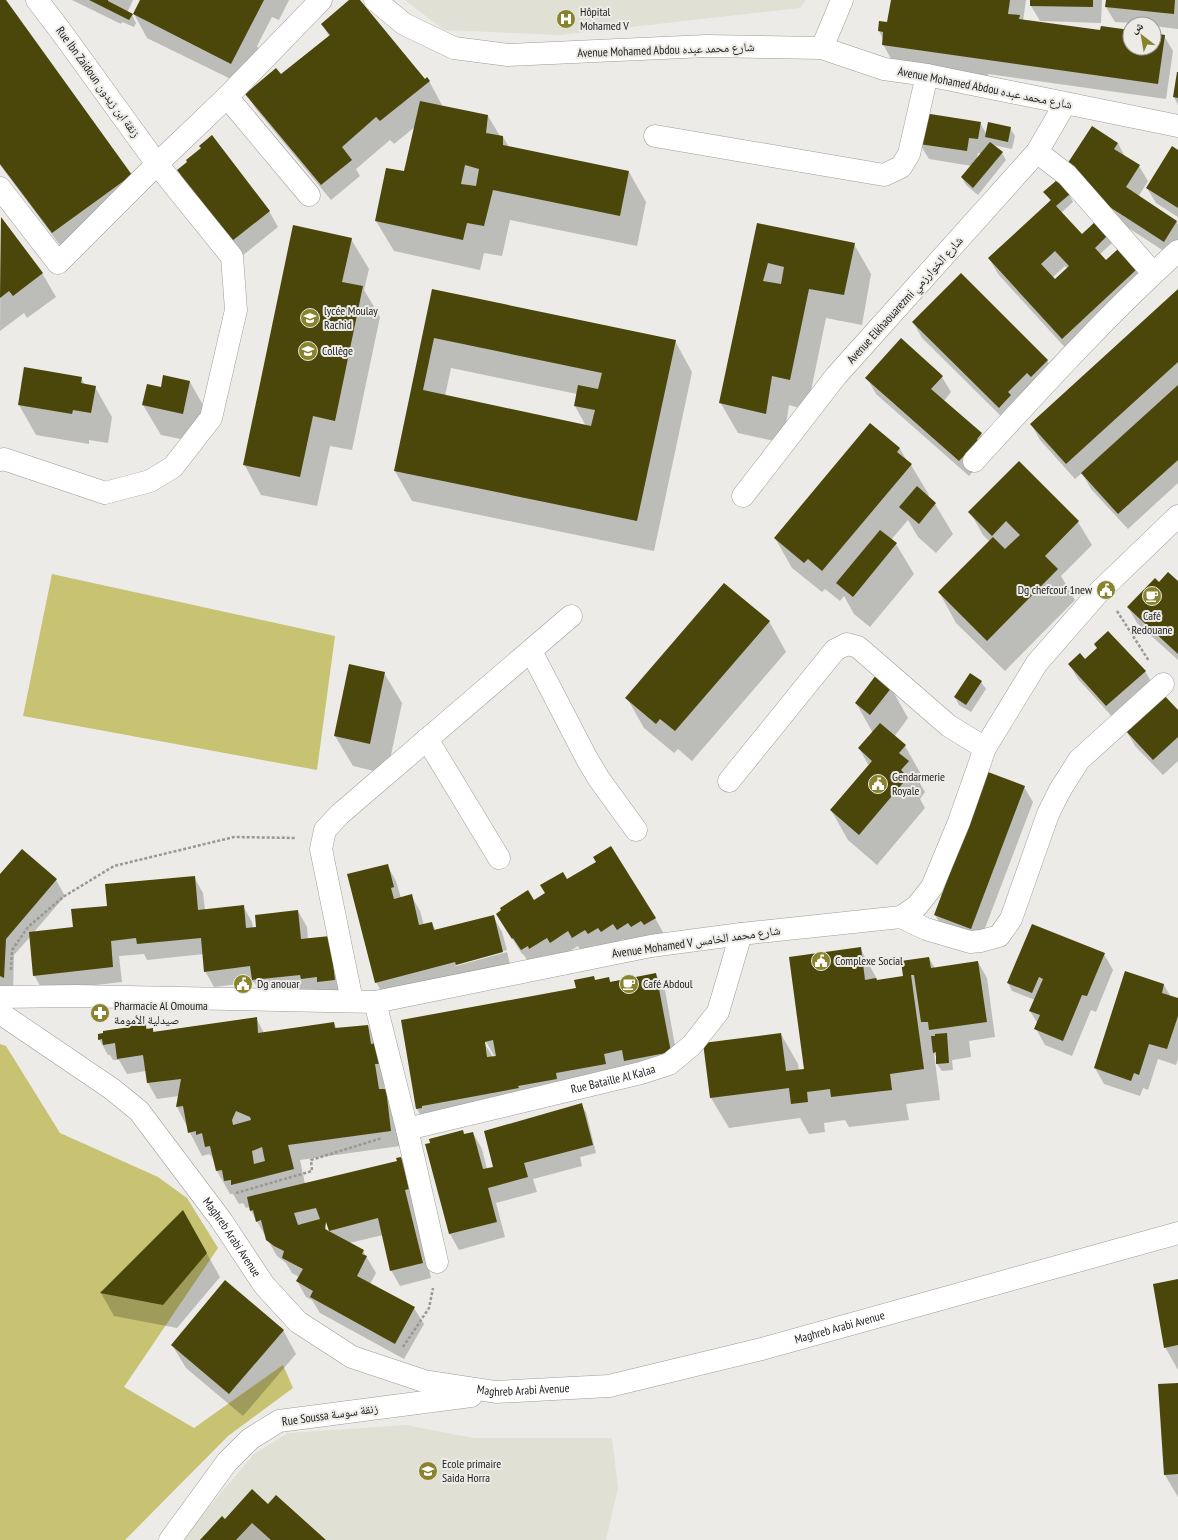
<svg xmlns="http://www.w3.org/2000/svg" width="1178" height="1540" font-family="'PT Sans Narrow','Noto Naskh Arabic',sans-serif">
<rect width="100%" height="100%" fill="#ecebe7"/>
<!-- built -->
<path fill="#e0e0d4" d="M405,0H806L800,8L560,35L444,30Z
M406,1425L473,1438H612L618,1488L606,1540H181L254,1454L288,1433Z"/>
<!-- green -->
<path fill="#c7c372" d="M52,574L335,636L317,770L23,716Z
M0,1044L6,1046L60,1133L158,1177L187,1198L218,1248L124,1387L194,1428L283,1365L293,1388L228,1436L125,1540H0Z"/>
<!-- shadow -->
<path fill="#0003" fill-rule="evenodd" d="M0,0H5L131,175L62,248L0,165Z
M72,0H133L127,13L132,15L136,23L134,27L122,22L121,24Z
M141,0H289L279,20L272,17L257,46L262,54L245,86L147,38L134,14Z
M351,0H358L425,80L429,81L442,105L440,106L488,116L500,136L503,137L509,147L629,172L646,202L637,246L510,220L502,256L484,253L480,270L394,251L376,221L405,172L416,126L394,144L390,140L356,169L360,176L331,200L256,109L247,94L281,76L329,36L322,24Z
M892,0H1026L1023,21L1100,31H1130V48H1154V34L1164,36L1173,51L1166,99L988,74L987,81L896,68L883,44V39L879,31L888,24Z
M1031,0H1102L1101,23L1040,21L1031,6Z
M1107,0H1178V29L1154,26V24L1115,22L1106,7Z
M1178,73V105L1174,97Z
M980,123L987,135L1010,128L1015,136L1012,149L993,145L1002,153L1006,160L978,195L966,185L962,178L972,166L929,159L920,144ZM978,153L982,154L977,159Z
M1118,143L1125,157L1139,166L1148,181L1138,197L1177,222L1178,224V249L1173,257L1070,190Z
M1178,151V217L1156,203L1147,188Z
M178,170L269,211L278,227L242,256L187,186Z
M1045,192L1069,194L1073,202L1061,213L1085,239L1107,235L1112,243L1099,255L1109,265L1136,270L1141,277L1071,354L998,274L989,258L1051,202ZM1065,266L1068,269L1055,281L1052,278Z
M1,218L42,273L56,297L27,318L24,313L0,331Z
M757,225L854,244L871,274L862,325L826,318L807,410L789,405L783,443L738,433L720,402Z
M351,239L369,269L364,290L380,317L352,450L330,446L317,506L261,495L244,464Z
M1178,290V483L1128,529L1091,489L1082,473L1075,479L1040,440L1031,424Z
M433,291L675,341L692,372L654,551L412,501L395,471ZM451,368L577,394L575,406L586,426L445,396Z
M913,322L1047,360L1056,376L1008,423L922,338Z
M942,377L951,392L944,401L981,434L990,449L986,457L969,476L876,394L867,378Z
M81,378L85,385L95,387L112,417L108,443L89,440V444L36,435L19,405Z
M190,382L207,412L200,443L161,435L143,405L162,388Z
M870,424L900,449L907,461L911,465L929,495L927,496L935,504L953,534L936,553L918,537L908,520L891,540L896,544L914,574L870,627L854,614L844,596L840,601L825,589L822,592L792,568L775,538Z
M1019,463L1078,522L1092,545L1061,576L1075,600L1005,671L956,623L939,592L990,542L983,535L970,512Z
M1159,583H1178V660L1137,623L1128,607Z
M769,621L786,652L692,761L678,749L674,753L644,728L627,698Z
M1085,660L1145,671L1154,687L1116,721L1078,679L1069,664Z
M384,673L402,703L387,774L353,766L335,736Z
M981,682L986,689L971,712L959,705L955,697Z
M891,688L908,718L894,737L905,746L922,776L918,780L925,792L920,799L925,808L877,865L848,840L831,810L869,766L859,748L873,733L856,703Z
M1178,711V761L1163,775L1135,746L1126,730Z
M1024,787L1033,802L979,944L944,930L935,915Z
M22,850L56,880L65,896L34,932L74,928L108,907L194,877L203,893L205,910L243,906L252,922L253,928L298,911L307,927L308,939L330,937L343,995L262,996L254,982L214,987L205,971L204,954L147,960L144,954L119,956L122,982L43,991L34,975L30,937L14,955L13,993L0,986V876Z
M387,865L396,881L401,898L411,895L420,911L424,925L432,923L436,931L493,916L502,932L507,950L456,964V966L507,952L511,968L385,998L376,982Z
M567,880L655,918L664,934L627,945L623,939L610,947L608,943L598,949L595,945L582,953L578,946L559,958L557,953L539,964L531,965L523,954H522L506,929L534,901Z
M860,948L878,981L904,977L929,958L935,968L978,962L987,978L995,1037L969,1041L971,1057L952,1060L953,1070L942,1071L937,1064V1058L934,1053L940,1100L906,1104L909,1120L849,1127L845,1120L824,1123L825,1132L809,1134L800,1118L729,1128L711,1098L781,1034L798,1064L799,1071L805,1070Z
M1104,954L1113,970L1096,1012L1091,1010L1072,1056L1045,1045L1036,1029L1038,1024L1030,1011L1035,1000L1012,991L1008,983Z
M1126,973L1164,985L1171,997L1178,999V1059L1176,1065L1158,1059L1148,1090L1143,1088L1140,1096L1104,1084L1095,1068Z
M656,974L665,990L679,1068L426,1125L417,1109L402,1021L577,988L594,978L596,981L609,979L611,982ZM483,1037L495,1057H493L481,1038Z
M256,1018L264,1033L334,1023L337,1029L368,1026L377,1042L385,1090L394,1105L400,1146L300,1160L305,1184L398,1162L401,1158L410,1174L413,1205L431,1278L400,1286L391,1270L383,1235L349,1243L363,1251L376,1273L370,1284L414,1308L424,1324L404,1359L320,1313L312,1300L306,1297L297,1281L299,1277L292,1273L286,1263L277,1256L251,1211L250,1207L246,1208L243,1203L239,1204L233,1194H230L217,1171L215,1163L212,1157L209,1154L202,1156L177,1107L179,1096L157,1099L148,1083L146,1071L127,1074L119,1060H113L110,1055H108L99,1039L145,1024L148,1029H152L155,1032ZM326,1218L330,1233L327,1231L325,1225Z
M581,1105L586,1112L596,1153L580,1157L582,1166L533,1179L537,1192L496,1203L505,1237L459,1250L450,1234L426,1145L473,1133L482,1149L487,1169L494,1167Z
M183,1211L220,1277L177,1328L114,1316L101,1293Z
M1178,1280V1370L1165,1347Z
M283,1330L296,1354L243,1416L186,1368L172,1345Z
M1178,1384V1497L1165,1475Z
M268,1505L325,1540H202L225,1520Z"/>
<!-- building -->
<path fill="#4b470a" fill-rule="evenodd" d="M0,0H6L132,175L52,233L0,164Z
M89,0H108V1L133,14L129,20Z
M140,0H264L231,64L133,14Z
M349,0H360L425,79L427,77L430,81L380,121L376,117L342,147L352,160L321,185L245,94L276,68L281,74L330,35L321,24Z
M891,0H1010L1008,14L1020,15L1019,19L1100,30L1101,26L1130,30V48H1154V33L1165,35L1158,84L882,45L883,32L878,31L879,21L887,22Z
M1030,0H1093V7L1030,6Z
M1106,0H1175L1174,14L1105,7Z
M1177,72H1178V98L1173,97Z
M420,101L488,115L486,133L503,136V145L629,171L620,216L493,190L484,226L467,223L463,240L375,221L386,168L404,171ZM465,165L479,169L476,186L461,184Z
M924,113L981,122L978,139L969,138L967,151L919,144Z
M988,122L1011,127L1008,142L985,137Z
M1092,126L1118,143L1114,149L1140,165L1126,187L1177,221L1164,242L1060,175Z
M212,135L270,211L232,241L177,170L187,162L186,160L201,148L199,146Z
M990,142L1003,152L973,188L961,177Z
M1172,146L1178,150V208L1146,188Z
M1057,180L1070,194L1056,206L1082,234L1096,221L1108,235L1095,248L1106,260L1118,249L1137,269L1062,339L988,258L1051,200L1043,192ZM1055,251L1069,266L1055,279L1041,264Z
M1,217L43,273L13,296L9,291L0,298Z
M757,223L855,243L844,295L809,289L790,380L772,376L766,414L719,403ZM768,263L784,267L781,284L763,281Z
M293,225L352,238L342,282L363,286L335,421L313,416L300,477L243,465Z
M961,273L1048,360L1031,377L1027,373L1008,392L1011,395L999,408L912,322Z
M432,289L676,340L637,521L394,471ZM434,338L602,373L598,389L578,385L574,406L595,410L591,426L423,390Z
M1178,289V362L1066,464L1030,424Z
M901,338L943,376L931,389L982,433L977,439L978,441L959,461L865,378Z
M24,367L82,377L81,383L96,386L91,413L73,410L72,414L18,405Z
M163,375L190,381L183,414L142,405L147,384L161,387Z
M1178,385V460L1118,514L1081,473Z
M870,423L900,448L897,452L912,464L822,571L808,559L804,563L774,538Z
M1019,461L1079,521L1045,556L1058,569L987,641L938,592L993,537L1005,549L1020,535L1006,521L992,536L968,512Z
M917,486L936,503L919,524L899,507Z
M880,530L897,543L853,597L836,583Z
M1168,572L1178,581V654L1127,607L1155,578L1159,582Z
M724,583L770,621L675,731L660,719L656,724L625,698Z
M1108,631L1146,671L1106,706L1068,664L1080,653L1085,659L1097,648L1094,644Z
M349,664L385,672L370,744L334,736Z
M970,673L982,681L966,705L954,697Z
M876,675L892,687L870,715L855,703Z
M1163,694L1178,710V737L1153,760L1125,730Z
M880,723L906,745L899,753L909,761L901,770L908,777L859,835L830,810L872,761L858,748Z
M988,772L1025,786L971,929L934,915Z
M611,846L656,918L644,925L641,921L631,927L628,923L617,930L613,924L601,932L598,928L588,934L585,930L572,938L568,931L550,943L547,938L529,949L528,946L521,950L513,938L512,939L496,914L501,910L500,908L528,890L534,900L545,893L540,885L563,872L567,879L596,862L593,857Z
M22,849L57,879L6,939L4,978L0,976V874Z
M388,864L394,887L391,888L394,899L412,894L419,925L432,922L434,930L494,915L503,952L456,965L455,962L375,983L347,874Z
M195,876L198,910L244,905L246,928L256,927L255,915L298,910L301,939L330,936L335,980L317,982V977L301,979L300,975L252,980L250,966L204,972L201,938L137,944L136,938L111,941L113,967L33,976L29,932L73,927L71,909L107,906L105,884Z
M1032,924L1105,953L1087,996L1082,995L1063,1041L1034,1029L1040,1015L1029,1011L1043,979L1039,977L1032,993L1007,983Z
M861,947L865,980L876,978L877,980L903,976L901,961L929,957L931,968L978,961L987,1022L929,1030L928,1022H921L914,975H911L924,1069L890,1074L892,1090L831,1097L830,1089L807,1092L808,1102L791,1104L789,1088L710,1098L703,1043L781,1033L786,1071L804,1069L789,957Z
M1125,971L1164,984L1162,993L1178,998V1016L1167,1049L1149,1044L1139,1075L1134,1073L1131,1081L1094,1068Z
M656,973L671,1052L624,1061L622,1050L604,1054L606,1064L556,1073L557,1079L518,1086L519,1088L422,1106V1108L416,1109L401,1020L576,988L574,980L594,976L595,980L609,977L610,982ZM493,1040L496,1056L487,1057L485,1042Z
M257,1017L258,1033L334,1022L335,1028L368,1025L371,1044L376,1043L379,1064H375L379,1089H386L391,1131L288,1145L294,1169L231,1185V1180L224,1181L222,1170L216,1171L210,1146L205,1147L202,1133L196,1135V1131L188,1133L183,1106L176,1107L181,1079L147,1083L143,1055L117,1059L115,1043L103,1045L102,1039L98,1040V1034L103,1033V1031L130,1027V1025L146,1023V1029L153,1028V1032ZM236,1111L250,1117L251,1120L233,1125L232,1120ZM262,1147L265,1161L254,1164L252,1151Z
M947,1033L949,1063L936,1064V1052L933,1053L931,1036H935V1034Z
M582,1103L593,1145L524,1163L528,1177L488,1188L497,1222L449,1234L425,1144L430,1143L429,1139L463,1130L464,1134L473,1132L483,1169L493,1167L484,1131Z
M401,1157L409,1189L405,1190L423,1263L390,1271L378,1218L329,1231L326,1222L325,1229L364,1250L362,1254L367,1256L357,1276L415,1307L395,1344L310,1297L313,1291L296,1281L303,1269L282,1258L284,1251L274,1246L266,1240L261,1220L256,1222L253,1210L250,1211L247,1197L397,1161L396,1158ZM316,1208L320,1219L298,1225L294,1213Z
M183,1210L207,1253L163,1305L100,1293Z
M1178,1279V1345L1164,1348L1153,1284Z
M225,1280L284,1330L229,1394L171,1345Z
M1178,1383V1474L1164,1475L1158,1384Z
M252,1489L268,1504L276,1495L326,1540H271L252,1523L236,1540H200L222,1516L225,1519Z"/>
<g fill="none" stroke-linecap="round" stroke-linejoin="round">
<!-- minor casing -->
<g stroke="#9c9c98" stroke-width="23">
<g id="minor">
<path d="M375,0L404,24L454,48L508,55L706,46L822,48L884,69L927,75L1178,126"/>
<path d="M822,48L842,0"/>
<path d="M227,97L309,195"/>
<path d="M655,136L884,175L901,167L909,154L927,75"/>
<path d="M1037,152L1067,175L1153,273"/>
<path d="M0,188L58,263L157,164L227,97L321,0"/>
<path d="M0,460L4,459L105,493L150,481L173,467L211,418L236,310L232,257L157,164L60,30L37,0"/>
<path d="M974,461C1040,389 1106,316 1178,251"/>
<path d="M743,496L836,376L1037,152L1065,104"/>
<path d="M531,651L587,759L599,779L636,830"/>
<path d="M427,739L499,858"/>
<path d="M729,781L835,650L847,644L858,647L949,726L985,748"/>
<path d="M901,917L926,929L970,942L981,941L999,936L1011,919L1048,814L1060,790L1079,760L1163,684"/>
<path d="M0,997L75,996L375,1002L651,946L741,934L901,917L917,906L932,887L959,822L985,748L1037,663L1099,592L1178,516"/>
<path d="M352,1001L321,849L325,830L340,814L571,616"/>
<path d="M375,1002L407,1129L437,1262"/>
<path id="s1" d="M0,1013L112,1089L139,1111L221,1220L264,1285L298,1322L352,1357L424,1381L496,1392L609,1386L762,1349L1178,1233"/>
<path id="s2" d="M407,1129L641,1073L669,1064L692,1045L718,1012L741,934"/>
<path d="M170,1540L227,1462L250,1439L279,1421L471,1396"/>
</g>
</g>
<!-- path -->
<path stroke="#999895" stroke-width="2.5" stroke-dasharray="3 2" stroke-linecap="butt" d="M1117,611L1149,661
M11,970L12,950L28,927L63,897L114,866L234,837L296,838
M236,1193L312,1171L311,1160L382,1138
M403,1347L429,1308L433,1288"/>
<!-- minor -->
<use href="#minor" stroke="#fff" stroke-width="22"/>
</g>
<!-- icons -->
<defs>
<g id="hospital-disc" transform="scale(1)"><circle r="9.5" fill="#89832c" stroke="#ecebe7"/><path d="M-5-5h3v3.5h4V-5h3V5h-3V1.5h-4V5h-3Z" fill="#fff"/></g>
<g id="school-disc" transform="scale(1)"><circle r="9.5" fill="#89832c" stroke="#ecebe7"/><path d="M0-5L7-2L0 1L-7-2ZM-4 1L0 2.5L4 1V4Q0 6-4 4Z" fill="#fff"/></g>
<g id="civic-disc" transform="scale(1)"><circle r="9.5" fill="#89832c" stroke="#ecebe7"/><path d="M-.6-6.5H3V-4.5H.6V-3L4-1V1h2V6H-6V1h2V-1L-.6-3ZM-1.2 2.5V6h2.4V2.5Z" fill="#fff"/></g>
<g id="cafe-disc" transform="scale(1)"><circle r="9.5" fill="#89832c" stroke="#ecebe7"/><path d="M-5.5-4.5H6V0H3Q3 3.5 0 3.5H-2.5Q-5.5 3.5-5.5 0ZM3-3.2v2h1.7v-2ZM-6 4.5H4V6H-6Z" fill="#fff"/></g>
<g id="pharmacy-disc" transform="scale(1)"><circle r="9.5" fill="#89832c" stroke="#ecebe7"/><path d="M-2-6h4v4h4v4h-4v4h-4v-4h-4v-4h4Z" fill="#fff"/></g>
</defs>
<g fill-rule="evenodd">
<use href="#hospital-disc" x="566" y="19"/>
<use href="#school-disc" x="310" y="318"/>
<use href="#school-disc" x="308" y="351"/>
<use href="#civic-disc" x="1106" y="590"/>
<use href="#cafe-disc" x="1152" y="596"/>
<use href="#civic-disc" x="878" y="784"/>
<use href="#civic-disc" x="821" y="961"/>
<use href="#civic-disc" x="243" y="984"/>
<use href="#cafe-disc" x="629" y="984"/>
<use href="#pharmacy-disc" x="100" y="1013"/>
<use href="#school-disc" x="428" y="1471"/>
</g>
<g text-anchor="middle" stroke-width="4" stroke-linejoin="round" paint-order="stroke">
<!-- poi labels -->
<g font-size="12" fill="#222220" stroke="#ecebe7" text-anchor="start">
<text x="580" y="16">Hôpital<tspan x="580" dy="14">Mohamed V</tspan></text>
<text x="324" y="315">lycée Moulay<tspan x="324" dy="14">Rachid</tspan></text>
<text x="322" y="355">Collège</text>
<text x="1092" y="594" text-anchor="end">Dg chefcouf 1new</text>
<text x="1152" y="620" text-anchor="middle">Café<tspan x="1152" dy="14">Redouane</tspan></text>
<text x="892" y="781">Gendarmerie<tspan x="892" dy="14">Royale</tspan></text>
<text x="835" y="965">Complexe Social</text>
<text x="257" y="988">Dg anouar</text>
<text x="643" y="988">Café Abdoul</text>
<text x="114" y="1010">Pharmacie Al Omouma<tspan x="114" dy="14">صيدلية الأمومة</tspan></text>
<text x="442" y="1468">Ecole primaire<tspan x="442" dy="14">Saida Horra</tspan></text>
</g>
<!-- street labels -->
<g font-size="12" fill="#222220" stroke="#ecebe7">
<text transform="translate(666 50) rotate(-2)" y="4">Avenue Mohamed Abdou شارع محمد عبده</text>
<text transform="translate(98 82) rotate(54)" y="4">Rue Ibn Zaidoun زنقة ابن زيدون</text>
<text transform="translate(985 88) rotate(11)" y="4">Avenue Mohamed Abdou شارع محمد عبده</text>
<text transform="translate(905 300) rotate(-48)" y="4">Avenue Elkhaouarezmi شارع الخوارزمي</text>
<text transform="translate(696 942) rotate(-8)" y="4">Avenue Mohamed V شارع محمد الخامس</text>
<text dy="4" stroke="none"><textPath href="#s2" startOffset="212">Rue Bataille Al Kalaa</textPath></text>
<text dy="4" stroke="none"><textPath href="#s1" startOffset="327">Maghreb Arabi Avenue</textPath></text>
<text dy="4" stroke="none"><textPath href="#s1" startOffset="999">Maghreb Arabi Avenue</textPath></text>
<text dy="4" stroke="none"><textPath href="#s1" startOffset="675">Maghreb Arabi Avenue</textPath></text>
<text transform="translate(330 1415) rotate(-8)" y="4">Rue Soussa زنقة سوسة</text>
</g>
</g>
<!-- north arrow -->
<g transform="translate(1142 36) rotate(329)"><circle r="19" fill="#ecebe7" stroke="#9b9b97"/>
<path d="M0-3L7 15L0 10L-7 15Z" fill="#89832c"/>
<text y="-6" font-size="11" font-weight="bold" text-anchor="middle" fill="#222220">ش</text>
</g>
</svg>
